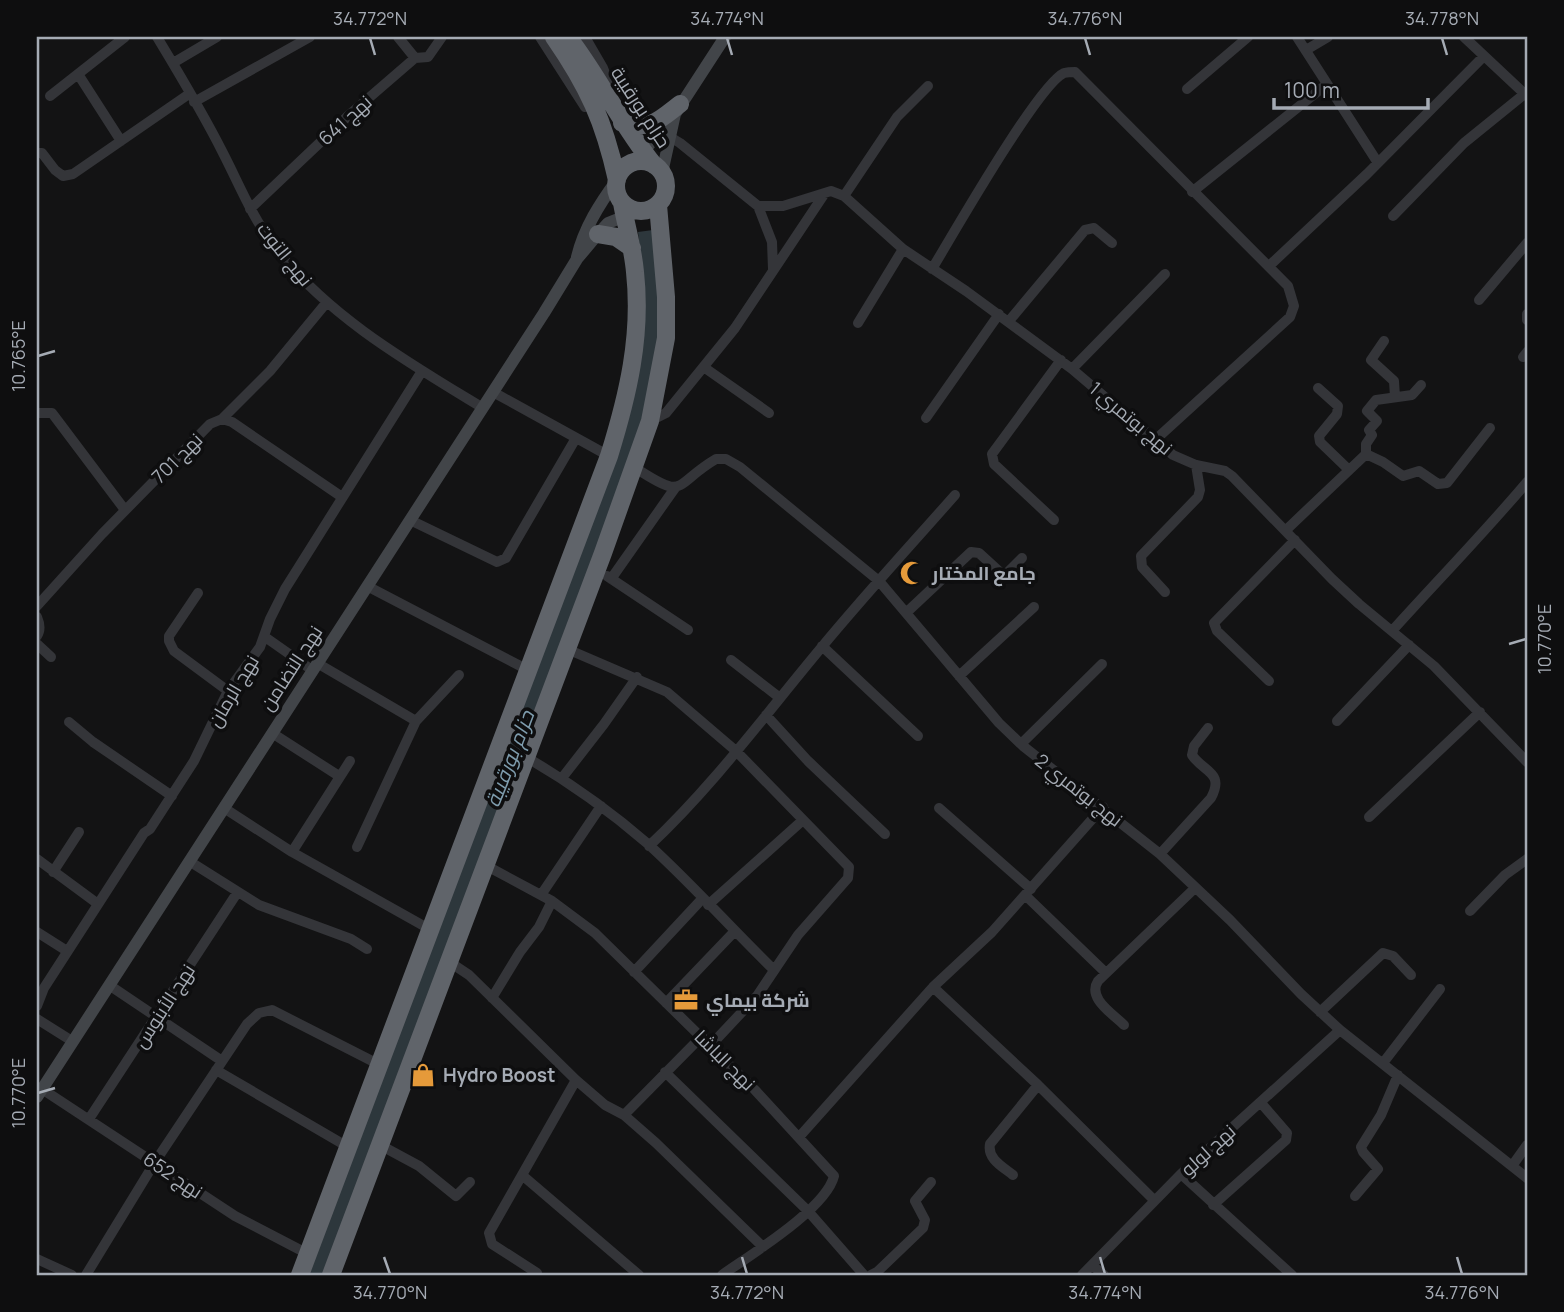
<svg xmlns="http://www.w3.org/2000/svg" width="1564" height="1312" font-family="Manrope,Cairo,sans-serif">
<rect width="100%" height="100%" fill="#131314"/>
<!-- water -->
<path fill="#2d373c" d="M653,230L660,327L641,429L324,1275H307L620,438L641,259L638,232Z"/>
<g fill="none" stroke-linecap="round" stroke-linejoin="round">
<!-- street -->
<path stroke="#343539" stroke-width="10" d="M157,37C180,75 203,113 223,153C239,184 252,217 274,246C327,316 409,363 483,408
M398,37L415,58
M540,37L585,107
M585,37L603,68L612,91
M1297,37L1378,163
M1464,37L1527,96
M1306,50L1328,37
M173,63L217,37
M78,74L121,141
M1187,89L1248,37
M50,96L125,37
M194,102L310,37
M665,134L680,143L758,206H783L831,191L844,196L903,249L966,291L1072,369L1173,455L1196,465L1225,471L1232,476L1332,579L1359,604L1434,666L1527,762
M37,153H42L55,170L63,176L73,174L189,94
M1192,192L1327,84
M844,196L897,117L928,86
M758,206L772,242L773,269
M250,209L349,115L415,58L428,57L442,37
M1393,216L1464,143L1527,92
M1269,266L1367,174L1484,56
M932,269C952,236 1038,85 1064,73C1068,72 1071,72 1075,72L1288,286L1294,306L1290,317L1154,441
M1479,300L1527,243
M1527,314V320
M1009,321L1085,230L1094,228L1112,243
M858,323L903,249
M1384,341L1371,360L1394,381L1395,397
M1523,357L1527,352
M705,368L769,413
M1072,369L1165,274
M1318,388L1338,406L1337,414L1319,436L1320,442L1348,469
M493,392L609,456
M37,413H52L125,510
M926,418L999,314
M222,419L270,371L327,302
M650,421L666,413L735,328L825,193
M1366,454V444L1372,435L1369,430L1377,421L1367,411L1376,400L1412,395L1421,385
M634,467C687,502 672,485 716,459H726L740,467L879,581L999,723L1023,746L1160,854L1230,920L1301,994L1340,1030L1527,1178
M410,520L497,562L506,558L576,438
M1054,520L994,464L992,454L1061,360
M1286,530L1366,454L1383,462L1403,476L1419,471L1438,484L1447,483L1490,428
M607,576L688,630
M611,579L675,488
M367,586L528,670
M1165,592L1142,567L1141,556L1198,497L1200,490L1196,465
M198,593L169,636V641L174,651L228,691
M37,606L102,534L210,424L222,419L232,422L342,497
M907,612L971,552L979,553L1002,574L1008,572L1022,558
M37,617C40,624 41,630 37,636
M1392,631C1437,581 1484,533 1527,482
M265,637L312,670
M37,644L51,657
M822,646L918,736
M567,649L667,692L736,751L849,867L848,878L798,935L757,996L711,1045
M731,660L780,698
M317,663L416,721
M959,676L1034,607
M1269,681L1217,631L1214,623L1295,540
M766,715L808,761L885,834
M1337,721L1409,645
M69,722L93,742L172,796
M272,733L339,776
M1021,744L1102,664
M526,757C569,782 610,811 648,844C691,883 731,928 773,969
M562,778L604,724L637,677
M224,808L292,852L431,930
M939,808L1031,889
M1369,817L1480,712
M649,846C713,786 765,715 821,648C864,596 910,546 955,495
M357,847L416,721L459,675
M292,852L350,761
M1160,854L1211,798C1225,772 1203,772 1192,755L1194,746L1208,728
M37,859L98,904
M189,861L259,905L351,939L367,949
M485,865L552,901L595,933L755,1090L834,1176C826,1209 750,1255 722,1275
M53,872L79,832
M541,895L601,806
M1025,895L1106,973
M708,905L803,820
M1470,911L1505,875L1527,859
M37,932L67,951
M448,961L469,975L576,1080L605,1105L624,1115L656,1143L763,1247
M634,972L702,899
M109,985L222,1061
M933,987L1038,1085L1154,1200
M492,998L520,952L539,927L552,901
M666,1003L734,932
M37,1006L44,988L144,833L150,829L194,761L228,691L260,647L270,619L285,589L422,371
M1320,1012L1383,953L1393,956L1411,975
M37,1019L72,1041
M1124,1025C1112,1013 1087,998 1098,981L1195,888
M1383,1063L1440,989
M216,1070L348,1147
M665,1072L808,1211L864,1275
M42,1089L235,1216L308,1254
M624,1115L702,1036
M89,1119L237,893
M800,1136L933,987L992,932L1103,807
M380,1145L419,1166L456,1196L470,1182
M1512,1166L1527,1145
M1181,1174L1292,1275
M522,1175L639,1275
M1013,1175C1003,1167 987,1159 990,1144L1038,1085
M1355,1196L1378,1169L1363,1152L1361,1147L1381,1115L1398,1075
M1213,1205L1286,1140L1287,1133L1261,1103
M37,1259L72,1275
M1092,1265L1104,1275
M86,1275L155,1162L247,1024L259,1013L272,1010L380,1065
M537,1275V1273L492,1244L489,1233L576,1080
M871,1275L877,1272L923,1228L925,1220L915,1201L931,1182
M1082,1275L1181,1174L1340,1030"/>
<!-- secondary -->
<path stroke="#424549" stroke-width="12" d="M635,162L672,117
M662,173L675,114L725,37
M577,257C584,228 600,203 617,180
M37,1097L544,313L577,259L598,234L608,223L638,211"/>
<!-- highway -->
<path stroke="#60646a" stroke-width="18" d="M554,37C588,86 604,121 617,180
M568,37C600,78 621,125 654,165
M622,123C652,130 658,121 680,104
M616 186a25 25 0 1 1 50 0a25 25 0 1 1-50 0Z
M598,234L616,237L632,248
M300,1275L609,456C628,395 642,336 635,272C633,248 626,226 622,203
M331,1275L603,553L650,421L666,338V297L658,205"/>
</g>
<!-- ticks -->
<path fill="none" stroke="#a5abb4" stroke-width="2.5" d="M370,38L375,55M727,38L732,55M1085,38L1090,55M1442,38L1447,55M38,356L55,351M1509,644L1526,639M38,1093L55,1088M384,1257L390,1274M742,1257L747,1274M1100,1257L1105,1274M1457,1257L1462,1274"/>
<!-- icons -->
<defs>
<g id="mosque-bare" transform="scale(1.89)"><path d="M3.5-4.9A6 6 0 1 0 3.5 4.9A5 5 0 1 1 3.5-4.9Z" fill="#e59a3a" stroke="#0e0e0f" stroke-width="2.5" paint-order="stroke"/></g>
<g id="office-bare" transform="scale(1.89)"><path d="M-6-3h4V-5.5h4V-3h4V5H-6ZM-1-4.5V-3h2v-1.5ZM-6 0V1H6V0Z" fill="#e59a3a" stroke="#0e0e0f" stroke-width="2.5" paint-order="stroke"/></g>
<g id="shop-bare" transform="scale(1.89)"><path d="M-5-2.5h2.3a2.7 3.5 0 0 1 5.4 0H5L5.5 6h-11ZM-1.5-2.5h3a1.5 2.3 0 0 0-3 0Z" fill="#e59a3a" stroke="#0e0e0f" stroke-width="2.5" paint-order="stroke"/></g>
</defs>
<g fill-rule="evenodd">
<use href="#mosque-bare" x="912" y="573"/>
<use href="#office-bare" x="686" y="1000"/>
<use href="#shop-bare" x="423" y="1075"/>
</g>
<g text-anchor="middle" stroke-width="7" stroke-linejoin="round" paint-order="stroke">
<!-- street labels -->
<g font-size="19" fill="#a5abb4" stroke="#0e0e0f">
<text transform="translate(641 107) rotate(57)" y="7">حزام بورقيبة</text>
<text transform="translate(345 120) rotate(-42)" y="7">نهج 641</text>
<text transform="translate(285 254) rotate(51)" y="7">نهج التوت</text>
<text transform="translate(1131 418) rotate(40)" y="7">نهج بوتمري 1</text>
<text transform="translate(177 458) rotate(-45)" y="7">نهج 701</text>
<text transform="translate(291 668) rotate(-57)" y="7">نهج التضامن</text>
<text transform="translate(233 691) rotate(-59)" y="7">نهج الرمان</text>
<text transform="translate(1079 790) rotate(38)" y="7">نهج بوتمري 2</text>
<text transform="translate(164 1006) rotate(-57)" y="7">نهج الأبنوس</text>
<text transform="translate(725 1060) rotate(45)" y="7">نهج الباشا</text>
<text transform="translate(1208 1150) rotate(-42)" y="7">نهج لولو</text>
<text transform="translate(173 1175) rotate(34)" y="7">نهج 652</text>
</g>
<!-- poi labels -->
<g font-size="19" font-weight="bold" fill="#a5abb4" stroke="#0e0e0f" text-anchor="start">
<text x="932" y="580">جامع المختار</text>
<text x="706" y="1007">شركة بيماي</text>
<text x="443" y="1082">Hydro Boost</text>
</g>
<!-- water labels -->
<g font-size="21" font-style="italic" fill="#7e9cad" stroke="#0e0e0f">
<text transform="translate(510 759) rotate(-69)" y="7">حزام بورقيبة</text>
</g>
</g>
<!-- border -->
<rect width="1564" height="1312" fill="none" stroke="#0e0e0f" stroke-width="77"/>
<!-- scale -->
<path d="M1274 98v10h154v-10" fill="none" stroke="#a5abb4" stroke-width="3.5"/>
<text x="1284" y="98" font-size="21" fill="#a5abb4" stroke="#0e0e0f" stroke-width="5" paint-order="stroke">100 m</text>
<rect x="38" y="38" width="1488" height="1236" fill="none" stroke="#a5abb4" stroke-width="2.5"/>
<g font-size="18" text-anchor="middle" fill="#a5abb4">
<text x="370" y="25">34.772°N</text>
<text x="727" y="25">34.774°N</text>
<text x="1085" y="25">34.776°N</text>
<text x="1442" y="25">34.778°N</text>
<text transform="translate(19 356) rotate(-90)" y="6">10.765°E</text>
<text transform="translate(1545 639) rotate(-90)" y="6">10.770°E</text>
<text transform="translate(19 1093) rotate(-90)" y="6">10.770°E</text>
<text x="390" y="1299">34.770°N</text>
<text x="747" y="1299">34.772°N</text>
<text x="1105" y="1299">34.774°N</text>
<text x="1462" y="1299">34.776°N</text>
</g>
</svg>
